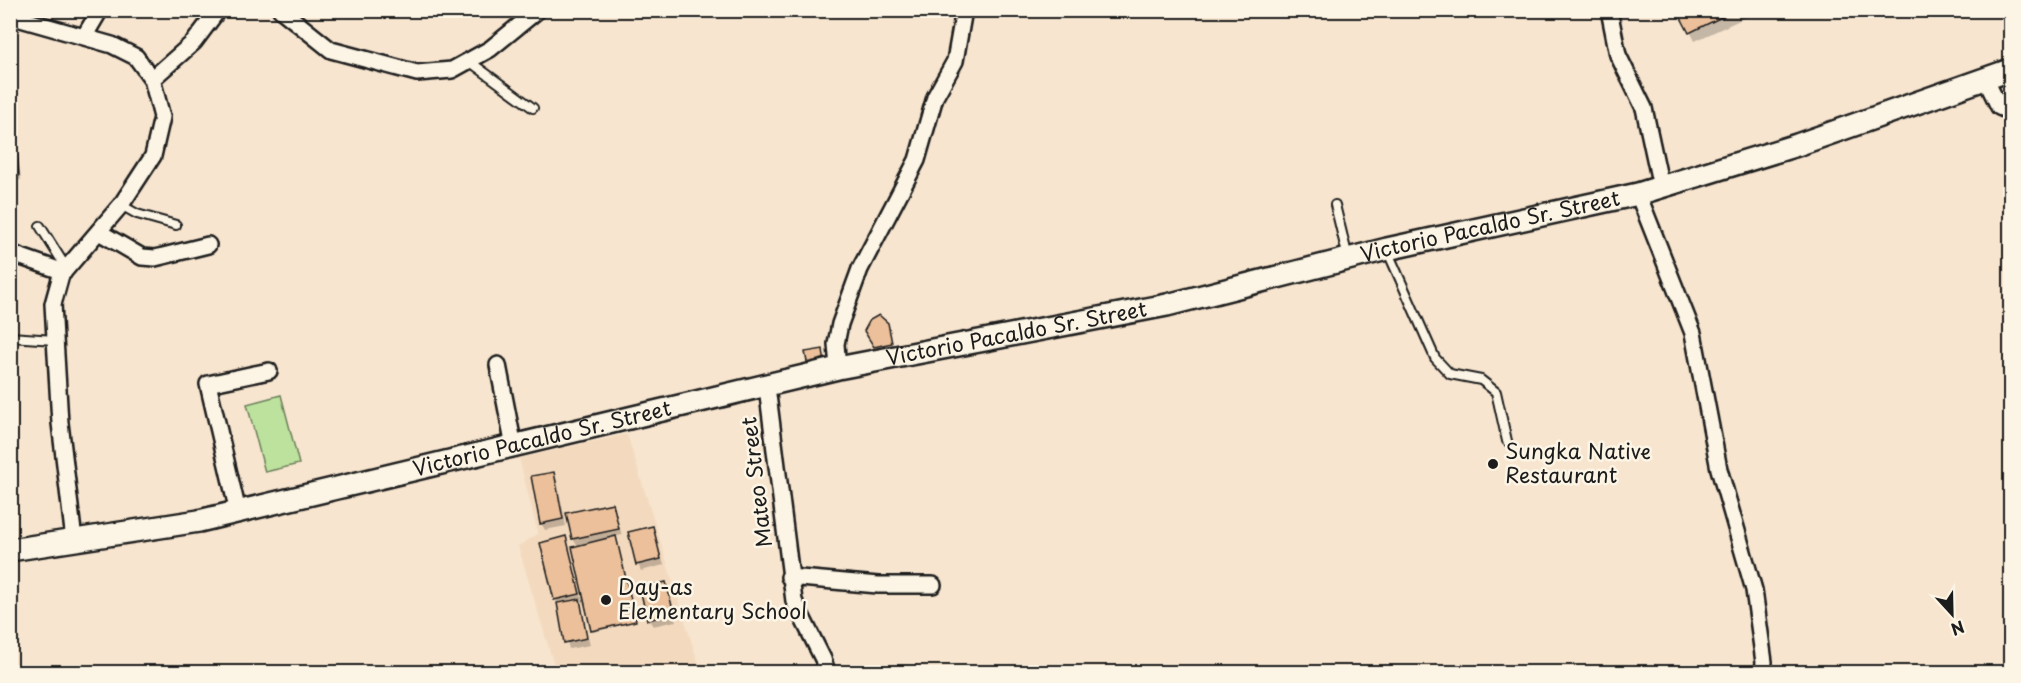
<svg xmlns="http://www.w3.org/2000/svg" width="2021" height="683" font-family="'Playpen Sans',sans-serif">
<rect width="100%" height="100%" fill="#f7e5cf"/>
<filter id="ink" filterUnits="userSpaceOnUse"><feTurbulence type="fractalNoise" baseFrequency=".0167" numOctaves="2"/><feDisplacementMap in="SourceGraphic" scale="12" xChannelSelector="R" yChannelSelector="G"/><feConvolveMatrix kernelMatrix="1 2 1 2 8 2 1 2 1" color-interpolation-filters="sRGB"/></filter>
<g filter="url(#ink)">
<!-- built -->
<path fill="#f3dabf" d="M627,434L695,653L702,672H556L518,546L538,534L519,458Z"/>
<!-- pitch -->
<path fill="#bde29d" stroke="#6c7f5c" stroke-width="1.5" d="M281,395L299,464L265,472L247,404Z"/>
<!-- shadow -->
<path fill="#0003" d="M1041,10H1059V16H1043Z
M1679,10H1761L1695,41Z
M10,140H15L17,144L21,180L10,181Z
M887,323L893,347L878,350L866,331Z
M553,473L557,480L566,526L545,530L541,523Z
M612,505L622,535L614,537L635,622L593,632L578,547L573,539Z
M652,528L664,565L641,571L638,564Z
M565,538L583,601L579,602L590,645L569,649L542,544Z
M665,583L676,621L653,626L649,620Z"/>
<!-- building -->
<path fill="#ebc09b" stroke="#1c1c1c" stroke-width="1.5" d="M1677,10H1736L1689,33Z
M16,138L19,176L10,177V139Z
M879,315L888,323L892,343L874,347L864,331L870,320Z
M823,349L825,365L808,367L805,352Z
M554,472L563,519L540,524L531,476Z
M613,503L619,529L572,539L566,513Z
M653,526L661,559L636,565L628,532Z
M566,536L580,594L554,600L540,543Z
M616,536L636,621L591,631L572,547Z
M666,582L674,614L647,620L640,588Z
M580,599L587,638L564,643L557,603Z"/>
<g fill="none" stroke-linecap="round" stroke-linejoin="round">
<!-- lane casing -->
<g stroke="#1c1c1c" stroke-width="12">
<path id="lane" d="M469,61L533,108
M121,205L137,214L176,225
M1335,205L1348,258
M40,226L67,269
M1387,250L1435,358L1450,374L1481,380L1496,392L1507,441
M10,337L55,340"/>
</g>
<!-- street casing -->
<g stroke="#1c1c1c" stroke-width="20">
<path id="street" d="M281,10L331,50L417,73L452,70L490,49L538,10
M1609,10L1618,55L1644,108L1661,187
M10,16L112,45L136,57L152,79L162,117L153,156L121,205L61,275L53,304L60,423L74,540
M84,37L100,10
M1985,78L1999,107L2010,112
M152,79L194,42L218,10
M1638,194L1693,333L1719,469L1754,590L1764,662L1763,672
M99,232L142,257L155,258L208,245
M10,253L64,272
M498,365L514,447
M838,368L836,344L840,324L860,269L917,160L935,97L955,61L964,10
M767,387L794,601L823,659L827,672
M238,512L208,384L269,371
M789,577L878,585H933"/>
</g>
<!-- secondary casing -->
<g stroke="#1c1c1c" stroke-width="26">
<g id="secondary">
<path id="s1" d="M10,550L199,521L838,368L1167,305L1387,249L1638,194L1797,145L2010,70"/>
</g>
</g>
<!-- lane -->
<use href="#lane" stroke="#fcf5e5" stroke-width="8"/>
<!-- street -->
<use href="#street" stroke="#fcf5e5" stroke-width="15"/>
<!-- secondary -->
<use href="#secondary" stroke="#fcf5e5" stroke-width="21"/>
</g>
</g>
<!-- markers -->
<g fill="#1c1c1c" stroke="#fcf5e5" stroke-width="2">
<circle cx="1493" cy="464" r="6"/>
<circle cx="606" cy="600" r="6"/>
</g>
<g text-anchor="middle" stroke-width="5" stroke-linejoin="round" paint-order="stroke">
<!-- street labels -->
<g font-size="21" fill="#1c1c1c" stroke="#fcf5e5">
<text dy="7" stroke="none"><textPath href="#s1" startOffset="1516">Victorio Pacaldo Sr. Street</textPath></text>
<text dy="7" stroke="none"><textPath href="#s1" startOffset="1030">Victorio Pacaldo Sr. Street</textPath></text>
<text dy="7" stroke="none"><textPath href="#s1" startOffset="544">Victorio Pacaldo Sr. Street</textPath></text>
<text transform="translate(757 482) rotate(-97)" y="7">Mateo Street</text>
</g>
<!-- poi labels -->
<g font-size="21" fill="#1c1c1c" stroke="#fcf5e5" text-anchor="start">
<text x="1505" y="459">Sungka Native<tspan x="1505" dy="24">Restaurant</tspan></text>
<text x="618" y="595">Day-as<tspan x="618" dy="24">Elementary School</tspan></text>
</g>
</g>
<!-- margin -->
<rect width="2021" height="683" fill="none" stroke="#fcf5e5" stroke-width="36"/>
<rect x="18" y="18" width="1985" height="647" fill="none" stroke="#1c1c1c" stroke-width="2" filter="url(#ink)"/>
<!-- north arrow -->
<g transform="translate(1952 614) rotate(158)" stroke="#fcf5e5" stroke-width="4.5" paint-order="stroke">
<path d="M0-4.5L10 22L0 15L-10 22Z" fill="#1c1c1c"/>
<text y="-9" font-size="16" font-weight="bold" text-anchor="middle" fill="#1c1c1c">N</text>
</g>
</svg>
